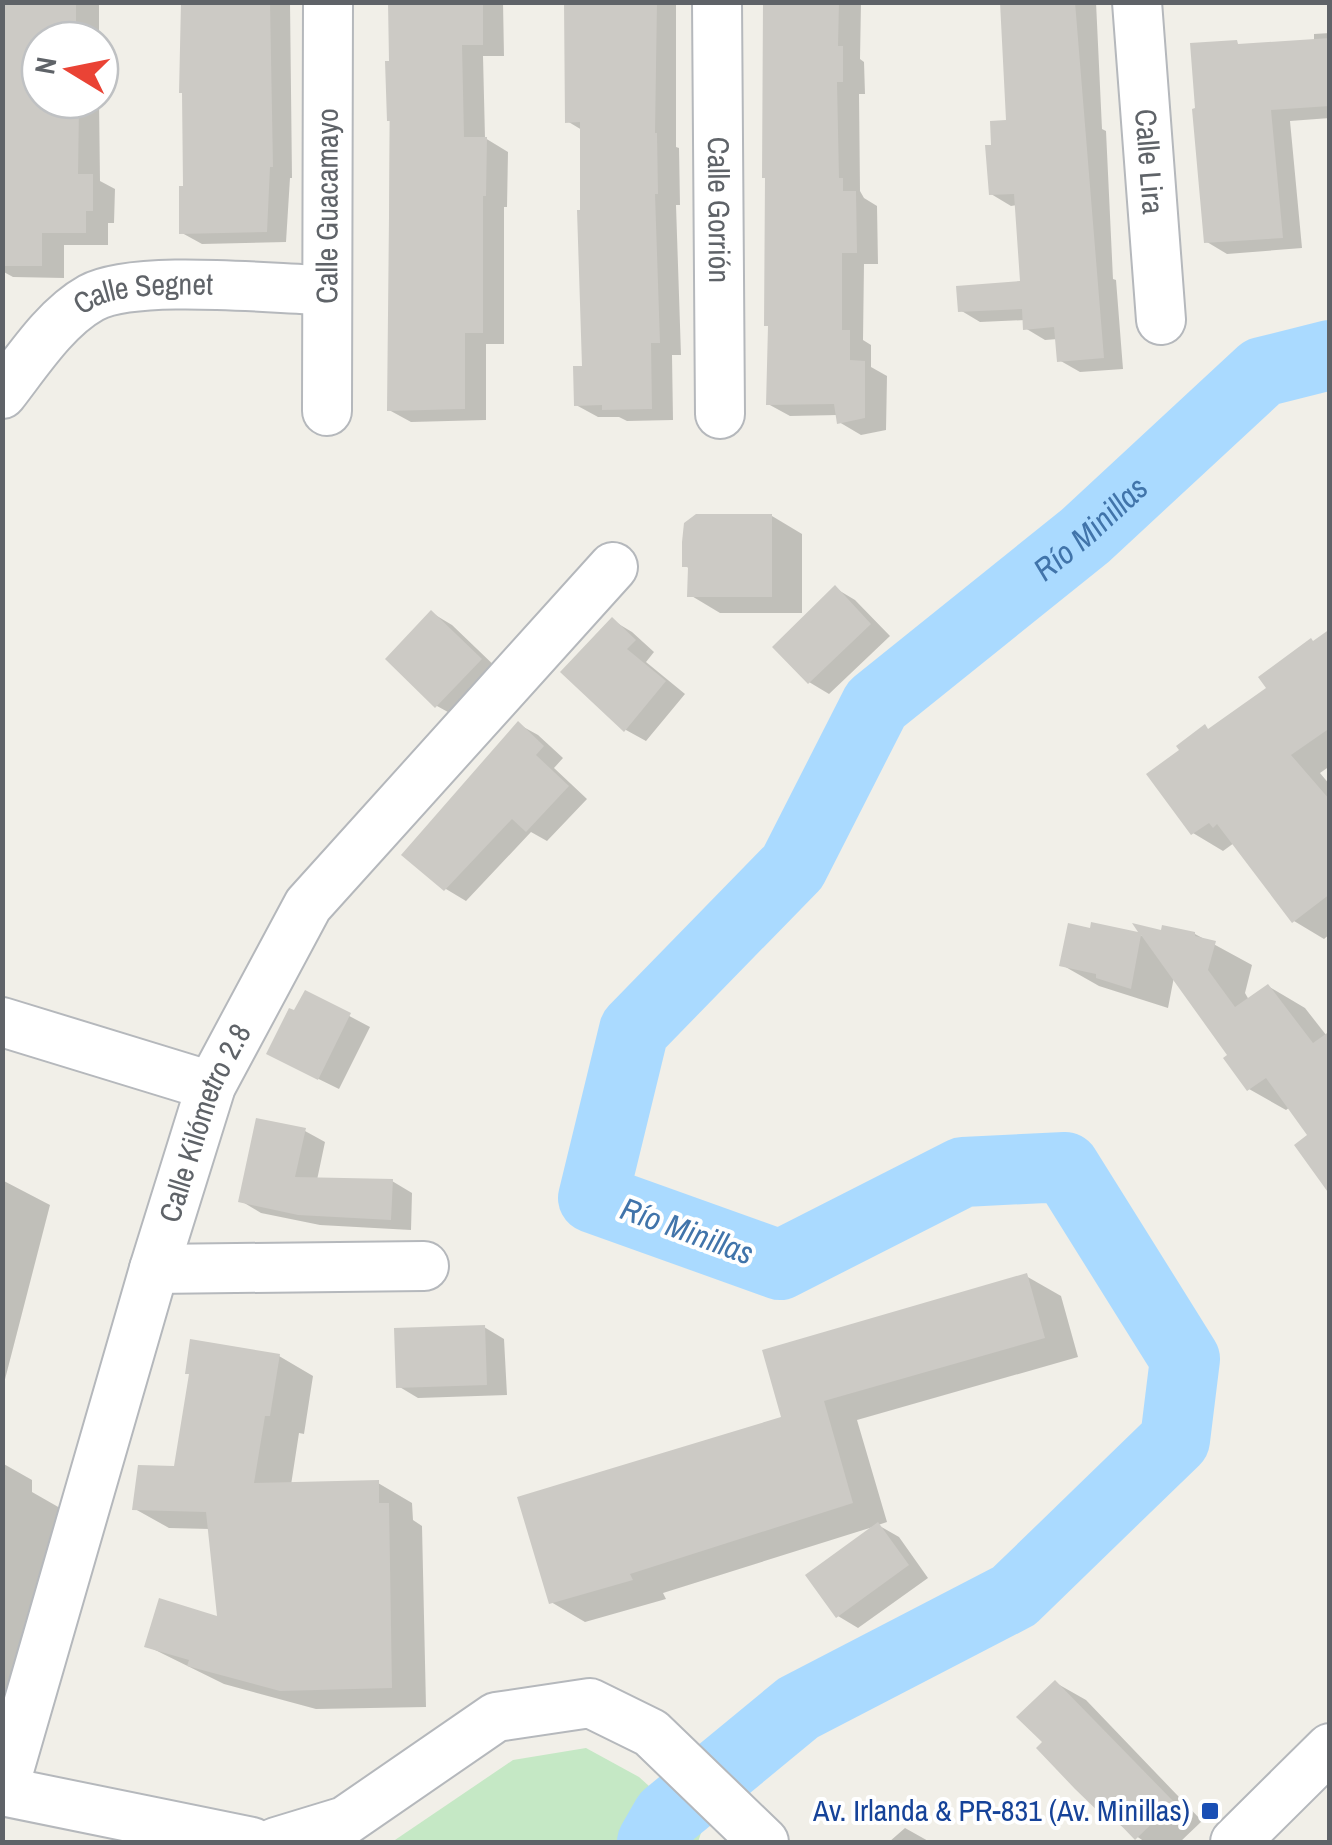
<svg xmlns="http://www.w3.org/2000/svg" width="1332" height="1845" font-family="'Archivo Narrow',sans-serif">
<rect width="100%" height="100%" fill="#f1efe8"/>
<!-- green -->
<path fill="#c5e8c5" d="M586,1748L639,1777L701,1833L698,1842H392L513,1760Z"/>
<!-- shadow -->
<path fill="#0003" d="M2,2H99V40H40V100H99L100,181L115,189L114,223H108V245H64V278L13,277L2,271Z
M182,2H290L292,178H290L286,242L202,244L182,233L185,188Z
M390,2H503L504,56H483L485,138L508,152L507,207H504V344H486V420L411,422L389,410Z
M566,2H676V147L679,148L680,205H676L681,355H672L673,420L627,421L619,417H598L576,405L585,369L582,130L567,121Z
M766,2H861L860,59L864,62L865,94H859L860,191L864,198L877,206L878,264H864L863,340L871,345V367L887,376L886,430L861,435L839,422L838,415L790,416L768,404L771,327Z
M1001,2H1096L1102,129L1106,131L1113,279L1116,280L1123,369L1080,372L1059,360L1058,339L1045,340L1025,328V320L980,322L960,310L1023,283L1017,205L1011,206L991,194L993,147L1009,122Z
M1330,33V118L1290,121L1302,248L1227,254L1207,242L1236,43L1243,47L1314,42V34Z
M772,516L802,534V613H720L690,595V569L684,565Z
M835,588L855,600L890,636L829,694L809,682Z
M432,613L452,625L501,672L457,717L437,706Z
M612,620L632,632L654,652L646,662L685,694L646,741L626,730Z
M1330,643V766L1320,773L1330,785V934L1324,939L1294,921L1234,843L1223,851L1193,833L1210,730Z
M518,724L538,735L563,758L554,768L587,799L547,841L531,832L466,901L446,889L404,855Z
M1093,925L1144,936L1195,934L1252,965L1245,993L1249,1000L1268,986L1305,1008L1330,1040L1310,1136L1290,1107L1286,1110L1249,1089L1231,1056L1174,977L1168,1008L1099,986L1062,965L1092,931Z
M306,993L370,1027L339,1089L290,1065L295,1014Z
M305,1131L325,1142L317,1180L392,1181L412,1193L411,1230L320,1225L261,1213L241,1201Z
M2,1180L50,1205L2,1391Z
M1026,1276L1061,1296L1078,1357L857,1420L887,1522L878,1525L899,1537L928,1578L858,1628L838,1616L876,1526L663,1593L666,1599L585,1622L551,1602L784,1418Z
M484,1327L504,1339L507,1395L418,1398L398,1386Z
M279,1356L313,1376L304,1434L299,1433L291,1485L378,1483L412,1503L413,1520L422,1526L426,1707L316,1709L224,1684L147,1646L220,1620L210,1529L169,1528L135,1509Z
M2,1463L32,1480V1492L67,1512L2,1761Z
M1056,1683L1086,1700L1202,1821L1180,1842H1145L1107,1816L1045,1742Z
M905,1828L930,1842H889Z"/>
<g fill="none" stroke-linecap="round" stroke-linejoin="round">
<!-- river -->
<path stroke="#aadaff" stroke-width="70" id="s1" d="M652,1842L667,1816L798,1708L1014,1596L1175,1440L1185,1359L1065,1167L963,1172L780,1265L593,1198L634,1030L793,867L876,704L1085,536L1262,372L1330,355"/>
</g>
<!-- building -->
<path fill="#cccac5" d="M2,2H76V40H40V108H79L78,174H93V211H86V233H42V266H2Z
M181,2H270L273,167H270L267,232L179,234V186H183L182,93H179Z
M388,2H483V45H462L464,137H487L486,196H483V333H465V409L387,411L390,121H387L385,61H389Z
M564,2H657L655,133H657L658,194H655L660,343H651L652,409L602,410V405L574,406L573,366H582L577,210H580V122L565,123Z
M763,2H839L838,46H843V82H837L839,178H843V191H856L857,253H842V330H850V360L865,361V418L837,424L834,404L766,405L768,326H764L765,178H762Z
M1000,2H1075L1104,358L1057,362L1054,327L1023,330L1022,309L958,312L956,286L1020,281L1014,194L989,195L985,145H991L990,121L1006,120Z
M1330,38V106L1271,110L1283,238L1204,243L1192,109L1195,108L1190,43L1237,40L1238,44Z
M696,514H772V597H687L688,567H682V542L684,523Z
M835,585L871,624L808,684L772,647Z
M431,610L482,659L435,708L385,659Z
M612,617L636,640L627,649L666,681L624,732L560,672Z
M1330,629V728L1291,755L1330,800V894L1292,923L1217,824L1213,828L1209,823L1191,835L1146,774L1179,750L1176,746L1205,724L1208,729L1266,688L1258,677L1311,638L1313,641Z
M518,721L544,746L536,755L569,786L526,832L512,819L444,891L401,855Z
M1091,922L1138,932L1132,923L1161,930L1162,925L1195,932V936L1216,941L1208,970L1235,1007L1268,984L1313,1043L1330,1031V1195L1294,1145L1307,1135L1266,1078L1247,1091L1223,1058L1227,1055L1141,935L1131,989L1096,978V974L1059,966L1068,923L1090,928Z
M305,990L351,1013L318,1080L266,1054L289,1008L294,1010Z
M256,1118L306,1128L295,1177L393,1179L391,1220L298,1215L238,1202Z
M1027,1273L1045,1338L824,1401L853,1503L630,1574L633,1580L549,1604L517,1497L781,1417L762,1350Z
M485,1325L487,1385L396,1388L394,1328Z
M190,1339L280,1354L270,1416H265L254,1483L379,1480V1503H389L392,1688L280,1691L187,1666L189,1660L144,1647L159,1598L217,1616L206,1512L132,1510L138,1465L174,1466L189,1374H185Z
M878,1522L909,1565L836,1618L805,1575Z
M1055,1680L1174,1802L1135,1840L1110,1814L1105,1818L1075,1789L1036,1748L1042,1742L1016,1717Z"/>
<g fill="none" stroke-linecap="round" stroke-linejoin="round">
<!-- minor casing -->
<g stroke="#b5b8bc" stroke-width="52">
<g id="minor">
<path id="s2" d="M717,2L720,414"/>
<path id="s3" d="M1137,2L1161,320"/>
<path id="s4" d="M2,394C27,362 55,318 91,298C135,274 273,289 327,290"/>
<path id="s5" d="M327,411L328,2"/>
<path d="M2,1022L211,1086"/>
<path d="M154,1269L424,1266"/>
<path d="M2,1791L252,1842"/>
<path id="s6" d="M3,1791L154,1269L211,1086L308,905L613,567"/>
<path d="M276,1842L345,1821L496,1717L590,1703L651,1733L764,1842"/>
<path d="M1235,1842L1330,1748"/>
</g>
</g>
<!-- minor -->
<use href="#minor" stroke="#fff" stroke-width="48"/>
</g>
<!-- markers -->
<rect fill="#1a4fb4" stroke="#fff" stroke-width="4" x="1200" y="1801" width="20" height="20" rx="5"/>
<g text-anchor="middle" stroke-width="8" stroke-linejoin="round" paint-order="stroke">
<!-- street labels -->
<g font-size="30" fill="#5f6368" stroke="#fff">
<text dy="10" stroke="none"><textPath href="#s3" startOffset="160">Calle Lira</textPath></text>
<text dy="10" stroke="none"><textPath href="#s5" startOffset="205">Calle Guacamayo</textPath></text>
<text dy="10" stroke="none"><textPath href="#s2" startOffset="208">Calle Gorrión</textPath></text>
<text dy="10" stroke="none"><textPath href="#s4" startOffset="185">Calle Segnet</textPath></text>
<text dy="10" stroke="none"><textPath href="#s6" startOffset="698">Calle Kilómetro 2.8</textPath></text>
</g>
<!-- transit labels -->
<g font-size="30" fill="#164399" stroke="#fff" text-anchor="end">
<text x="1190" y="1821">Av. Irlanda &amp; PR-831 (Av. Minillas)</text>
</g>
<!-- water labels -->
<g font-size="32" font-style="italic" fill="#4174aa" stroke="#fff">
<text dy="11" stroke="none"><textPath href="#s1" startOffset="2342">Río Minillas</textPath></text>
<text transform="translate(687 1231) rotate(20)" y="11">Río Minillas</text>
</g>
</g>
<!-- border -->
<rect width="1332" height="1845" fill="none" stroke="#5f6368" stroke-width="10"/>
<!-- north arrow -->
<g transform="translate(70 70) rotate(280)"><circle r="48" fill="#ffffff" stroke="#bfc1c3" stroke-width="2.5"/>
<path d="M0-8L18 38L0 25L-18 38Z" fill="#ea4335"/>
<text y="-15" font-size="28" font-weight="bold" text-anchor="middle" fill="#5f6368">N</text>
</g>
</svg>
